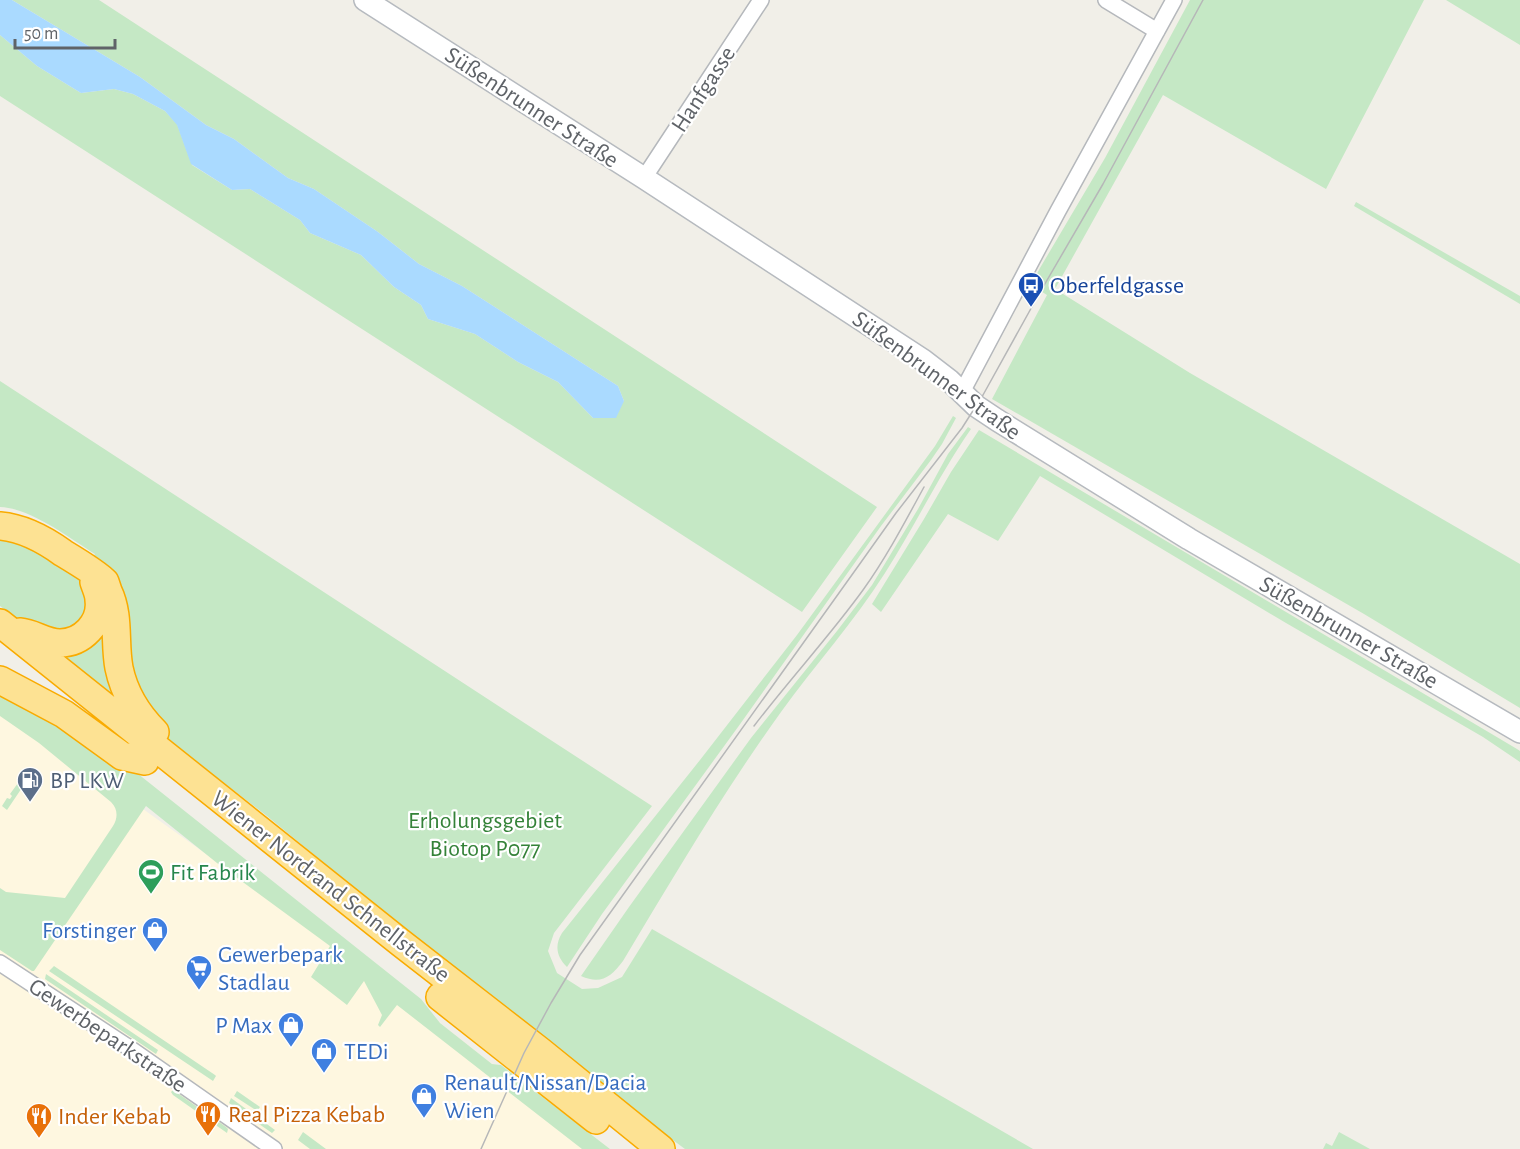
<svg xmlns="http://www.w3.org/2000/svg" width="1520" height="1149" font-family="'Alegreya Sans',sans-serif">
<rect width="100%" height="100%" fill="#f1efe8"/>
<!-- commercial -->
<path fill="#fef7e0" d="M0,715L143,809L434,1017L440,1023L492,1064L501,1065L610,1149H0Z"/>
<!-- green -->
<path fill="#c5e8c5" d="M12,0H99L877,507L802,612L0,96V35L37,66L81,93L114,89L133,94L165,111L177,124L192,165L232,190L250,189L300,220L310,233L361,255L394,287L421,305L428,319L475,334L518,362L558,382L593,418L624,401L618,386L462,286L419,264L378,232L314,189L288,178L234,139L206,125L140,77Z
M1190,0H1424L1326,189L1163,95L1055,289L1190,373L1520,564V708L1364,614L992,399L1047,295L1031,285L1040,268L1105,158Z
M1446,0H1520V45Z
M1356,202L1520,296V304L1354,206Z
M0,381L652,806L554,933L548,951L557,973L582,989L598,988L622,977L652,929L1033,1149H685L564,1059L405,931L387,915L267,816L173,744L159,731L140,707L90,561L95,554C69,538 31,508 0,507Z
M953,416L956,418L942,444L931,460L881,526L738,727L602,914L567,967C557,957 554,946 562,933L700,760L797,635L935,446Z
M968,427L971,429C939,475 915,526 885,573C854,622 815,665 781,712C724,791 674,876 623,961C611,977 601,985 581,976L629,907L751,738L837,631L872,585L918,509L948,454Z
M979,430L1517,749L1520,751V762L1483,737L1286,623L1040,476L998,541L948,514L881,612L872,604L924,519L951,472Z
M0,535H5L79,573L93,597L78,632L29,627L0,606Z
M101,624L125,709L56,655Z
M0,686L103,746L421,999L440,1023L492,1064L501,1065L610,1149H582L397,1005L380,1027L378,1025L382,1015L364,981L347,1005L311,977L330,946L217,863L146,806L34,971H32L0,950V888L6,892L65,898L113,826C118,818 118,809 111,802L39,743L0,716Z
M30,768H32L34,770L7,810L2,806L7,798L10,799L12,796L10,794L18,783H19V781Z
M54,966L215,1075L216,1076L213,1081L49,971Z
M46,974L158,1050L156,1054L45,979Z
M173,1090L226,1127L228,1129L227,1133L173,1095L171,1092Z
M237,1091L260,1107L257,1111L234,1096Z
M231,1098L275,1130L272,1133L229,1103Z
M303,1132L326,1149H310L298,1140Z
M1339,1132L1370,1149H1323L1326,1143L1332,1146Z"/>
<!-- water -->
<path fill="#aadaff" d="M0,0H12L140,77L206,125L234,139L288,178L314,189L378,232L419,264L462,286L618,386L624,401L616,418H593L558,382L518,362L475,334L428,319L421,305L394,287L361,255L310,233L300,220L250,189L232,190L191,164L177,125L165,111L133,94L114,89L81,93L37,66L0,35Z"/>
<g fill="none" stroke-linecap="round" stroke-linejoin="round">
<!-- street casing -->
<g stroke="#b5b8bc" stroke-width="18">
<path id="street" d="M1106,0L1157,31
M644,178L761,0
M962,392L1058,211L1174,0
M0,963L125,1045L274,1149"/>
</g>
<!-- secondary casing -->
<g stroke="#b6babf" stroke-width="24">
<path id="secondary" d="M365,0L644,178L923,360L949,380L976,406L997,420L1189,539L1520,732"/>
</g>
<!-- highway casing -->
<g stroke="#f9ab00" stroke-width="30">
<path id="highway" d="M0,526C23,528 45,540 63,553C73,559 98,574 105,582C106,585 107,588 108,591C120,616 114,642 119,668C124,692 137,714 155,732
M0,623L401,943L540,1051L661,1149
M20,632C34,633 45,643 60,643C82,643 102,623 99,600C99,594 96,588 94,582
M0,680L64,714L122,756L145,761
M440,997L596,1120"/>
</g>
<!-- street -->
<use href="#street" stroke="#fff" stroke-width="15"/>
<!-- secondary -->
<use href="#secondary" stroke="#fff" stroke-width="21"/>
<!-- highway -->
<use href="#highway" stroke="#fde293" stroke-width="27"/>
<!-- tram -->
<path stroke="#b6b7b8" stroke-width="1.5" d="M754,726C789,680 829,637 863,590C886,558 905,522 924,487
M481,1149L524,1053L551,1003L580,955L859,565L896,513L962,428L983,395L1039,294L1103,184L1203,0"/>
</g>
<!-- icons -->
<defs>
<g id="bus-pin" transform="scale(1.35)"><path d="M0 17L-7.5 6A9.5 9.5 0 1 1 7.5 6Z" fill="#1a4fb4" stroke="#fff"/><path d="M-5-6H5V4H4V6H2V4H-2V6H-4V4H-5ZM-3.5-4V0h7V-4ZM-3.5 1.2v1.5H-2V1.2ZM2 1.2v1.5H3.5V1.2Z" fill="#fff"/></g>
<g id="fuel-pin" transform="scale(1.35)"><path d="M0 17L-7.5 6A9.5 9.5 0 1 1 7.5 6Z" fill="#5c6f8a" stroke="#fff"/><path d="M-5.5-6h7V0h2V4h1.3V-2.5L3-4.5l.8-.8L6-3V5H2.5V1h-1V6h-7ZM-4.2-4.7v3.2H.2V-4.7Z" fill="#fff"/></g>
<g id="stadium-pin" transform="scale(1.35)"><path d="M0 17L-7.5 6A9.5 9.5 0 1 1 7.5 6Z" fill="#2e9e5b" stroke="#fff"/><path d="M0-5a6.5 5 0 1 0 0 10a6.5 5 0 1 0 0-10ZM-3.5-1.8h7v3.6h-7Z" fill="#fff"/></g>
<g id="shop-pin" transform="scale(1.35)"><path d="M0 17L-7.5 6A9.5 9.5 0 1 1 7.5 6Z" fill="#3f7fe0" stroke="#fff"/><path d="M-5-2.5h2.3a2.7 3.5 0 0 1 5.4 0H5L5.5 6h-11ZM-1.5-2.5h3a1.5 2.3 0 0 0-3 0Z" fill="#fff"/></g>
<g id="supermarket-pin" transform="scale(1.35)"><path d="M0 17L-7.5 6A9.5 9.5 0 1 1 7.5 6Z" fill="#3f7fe0" stroke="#fff"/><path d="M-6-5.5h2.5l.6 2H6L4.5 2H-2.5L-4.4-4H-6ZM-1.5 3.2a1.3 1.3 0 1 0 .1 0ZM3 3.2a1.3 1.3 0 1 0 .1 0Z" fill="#fff"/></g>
<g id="restaurant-pin" transform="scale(1.35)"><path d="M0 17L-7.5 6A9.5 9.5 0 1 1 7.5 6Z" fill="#e8710a" stroke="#fff"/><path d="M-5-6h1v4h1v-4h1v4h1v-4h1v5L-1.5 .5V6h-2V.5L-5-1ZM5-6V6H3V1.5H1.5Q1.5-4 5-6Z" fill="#fff"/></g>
</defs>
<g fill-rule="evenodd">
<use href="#bus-pin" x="1031" y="285"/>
<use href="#fuel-pin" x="30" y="780"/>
<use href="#stadium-pin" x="151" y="872"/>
<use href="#shop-pin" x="155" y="930"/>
<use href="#supermarket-pin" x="199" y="968"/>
<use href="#shop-pin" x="291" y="1025"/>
<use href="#shop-pin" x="324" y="1051"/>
<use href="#shop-pin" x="424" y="1096"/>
<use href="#restaurant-pin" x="208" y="1114"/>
<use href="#restaurant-pin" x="39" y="1116"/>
</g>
<g text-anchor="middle" stroke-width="4.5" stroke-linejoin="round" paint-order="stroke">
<!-- street labels -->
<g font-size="24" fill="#5f6368" stroke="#fff">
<text transform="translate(703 89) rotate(-57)" y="8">Hanfgasse</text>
<text transform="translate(532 107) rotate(33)" y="8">Süßenbrunner Straße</text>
<text transform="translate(937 375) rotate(36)" y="8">Süßenbrunner Straße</text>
<text transform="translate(1349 632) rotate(30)" y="8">Süßenbrunner Straße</text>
<text transform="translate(331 886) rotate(38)" y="8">Wiener Nordrand Schnellstraße</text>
<text transform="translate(108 1035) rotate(34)" y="8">Gewerbeparkstraße</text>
</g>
<!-- transit labels -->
<g font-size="24" fill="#164399" stroke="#fff" text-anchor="start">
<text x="1050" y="293">Oberfeldgasse</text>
</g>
<!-- service labels -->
<g font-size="24" fill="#4e5e75" stroke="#fff" text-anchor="start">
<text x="50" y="788">BP LKW</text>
</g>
<!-- park labels -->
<g font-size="24" fill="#348238" stroke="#fff">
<text x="485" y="828">Erholungsgebiet<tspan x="485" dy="28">Biotop P077</tspan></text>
</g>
<!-- leisure labels -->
<g font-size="24" fill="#27864d" stroke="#fff" text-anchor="start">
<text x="170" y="880">Fit Fabrik</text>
</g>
<!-- shop labels -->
<g font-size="24" fill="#366cbe" stroke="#fff" text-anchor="start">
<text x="136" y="938" text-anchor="end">Forstinger</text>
<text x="218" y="962">Gewerbepark<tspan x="218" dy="28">Stadlau</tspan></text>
<text x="272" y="1033" text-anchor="end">P Max</text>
<text x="344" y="1059">TEDi</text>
<text x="444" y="1090">Renault/Nissan/Dacia<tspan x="444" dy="28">Wien</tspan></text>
</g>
<!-- food labels -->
<g font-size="24" fill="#c56008" stroke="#fff" text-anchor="start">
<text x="228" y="1122">Real Pizza Kebab</text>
<text x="58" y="1124">Inder Kebab</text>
</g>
</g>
<!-- scale -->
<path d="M15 39v9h100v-9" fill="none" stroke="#5f6368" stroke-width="3"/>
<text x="24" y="39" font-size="18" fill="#5f6368" stroke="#ffffff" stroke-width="4.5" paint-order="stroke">50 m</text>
</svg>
